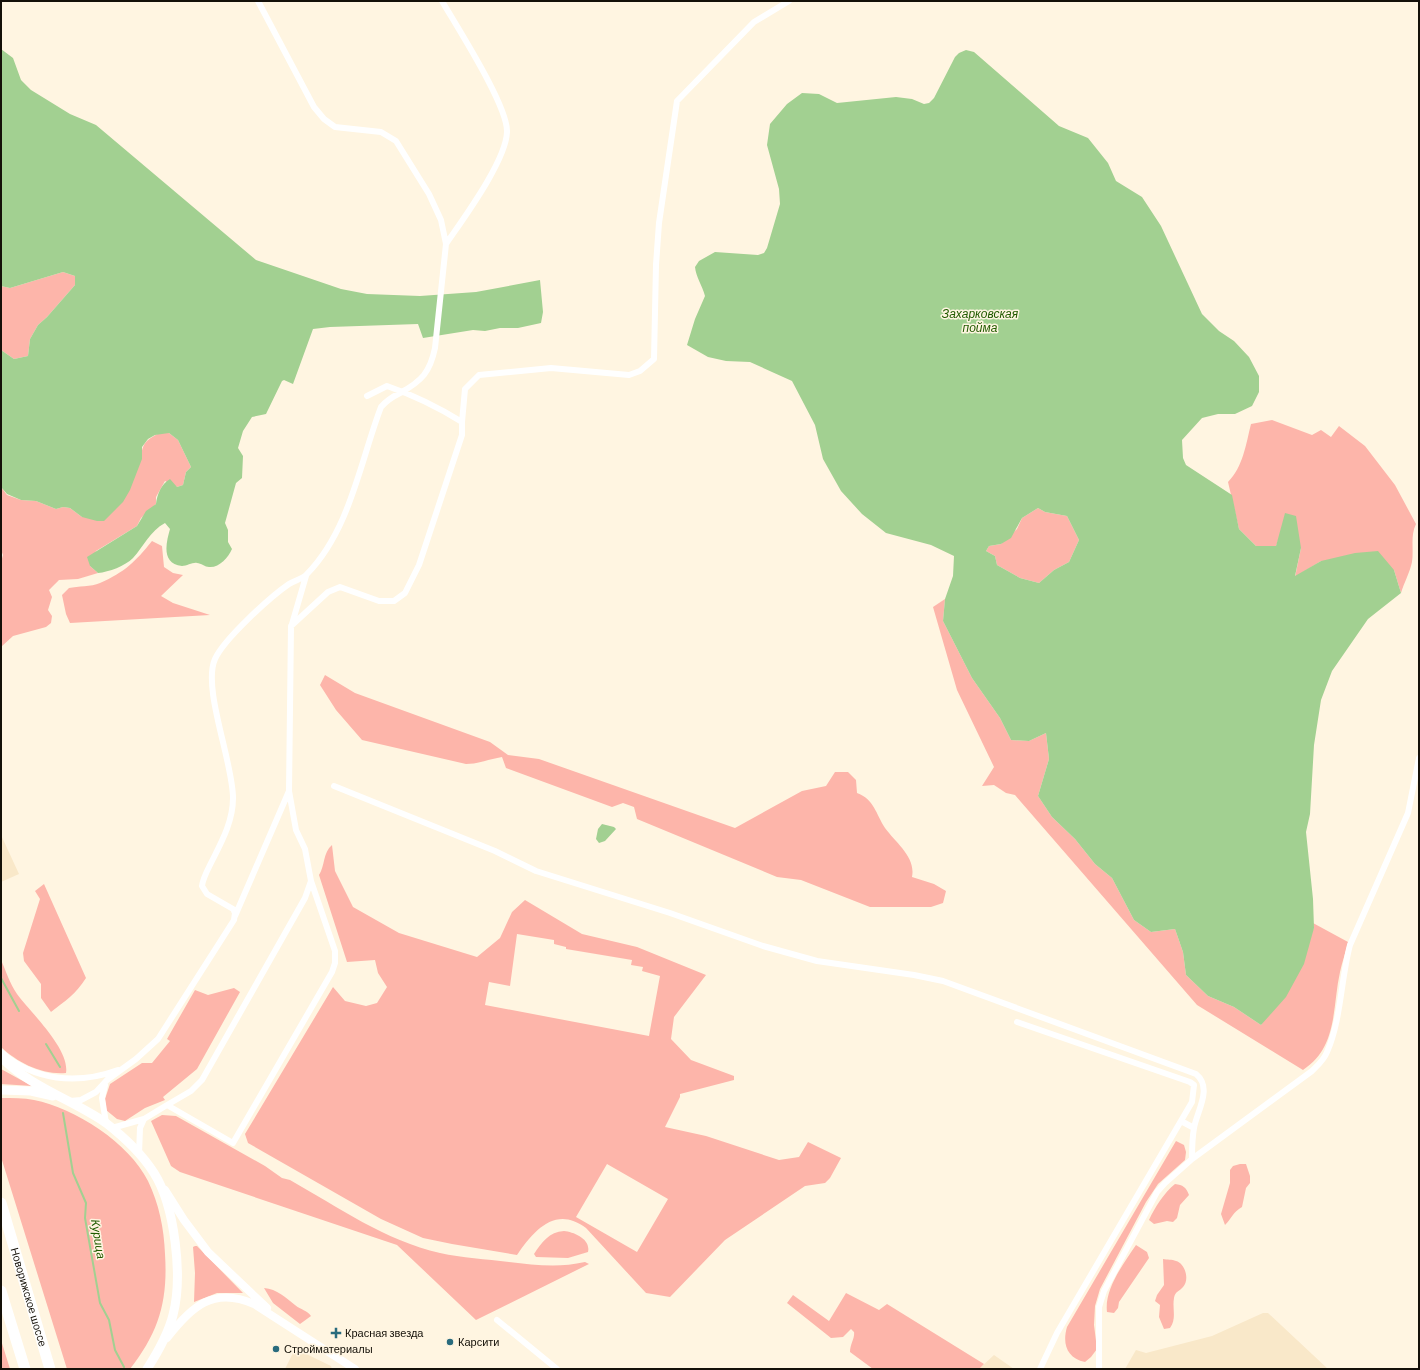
<svg xmlns="http://www.w3.org/2000/svg" width="1420" height="1370" font-family="Barlow,sans-serif">
<rect width="100%" height="100%" fill="#fff5e1"/>
<!-- built -->
<path fill="#f9e8c9" d="M1,835L19,874L1,882Z
M1263,1313H1268L1328,1369H1125L1136,1350L1146,1353L1212,1336Z
M298,1350L331,1366L332,1369H285L293,1353Z
M994,1355L1014,1369H979Z"/>
<!-- green -->
<path fill="#fdb5aa" fill-rule="evenodd" d="M63,272L75,276V285L47,317L38,325L30,339L28,356L14,359L1,350V286L10,288Z
M1272,420L1312,435L1321,430L1331,437L1339,426L1365,446L1395,485L1416,524C1410,536 1414,549 1412,562C1410,572 1404,583 1401,593L1394,570L1321,561L1295,577L1301,548L1280,535L1276,546H1256L1239,529L1228,482C1243,467 1246,444 1251,424Z
M160,433H169L178,440L191,467L186,472L183,485L177,487L165,481L156,497V504L141,518L137,526L96,551L90,566L98,573L78,579L59,580L49,590L52,597L48,610L52,616L51,623L46,627L13,636L1,647V562L3,555L1,550V487L7,495L21,500L36,501L56,509L63,507L70,508L82,517L137,469C145,450 137,443 160,433Z
M1038,508L1045,512L1067,516L1079,540L1069,562L1054,570L1039,583L1020,578L997,565L995,556L986,551L989,546L1001,544L1017,529L1022,518Z
M152,541L162,546L164,567L173,573L183,575L161,596L173,603L210,615L70,623L66,614L62,595L69,588C78,586 91,587 100,583C125,572 135,562 152,541Z
M945,599L943,621L972,678L1000,718L1011,740L1029,741L1046,733L1049,759L1038,796L1052,817L1075,839L1095,864L1112,878L1134,920L1151,932L1175,929L1183,952L1186,975L1208,996L1234,1007L1261,1025L1314,928L1313,923L1348,942C1346,952 1342,962 1340,972C1332,1008 1338,1047 1303,1070L1197,1005L1015,795L1006,793L994,785L982,786L994,767L957,690L933,607Z
M325,675L355,693L490,742L508,755L539,759L735,828L802,791L826,786L835,772H848L856,780L857,793C874,799 876,814 885,828C896,843 916,857 912,877L934,884L946,891L943,903L931,907H870L801,880L777,877L637,819L634,807L623,803L612,807L506,768L502,757C489,759 479,764 466,764L362,740L336,710L320,685Z
M332,845L335,871L353,907L399,933L477,957L500,938L512,912L525,900L582,934L637,947L706,975L674,1017L671,1039L691,1060L734,1076V1080L680,1094V1097L665,1127L706,1136L779,1160L799,1157L808,1142L841,1158L830,1178L825,1183L805,1186L725,1240L670,1297L646,1293L586,1228C556,1205 534,1230 517,1255L452,1244L423,1238L381,1219L248,1143L245,1134L333,987L345,1001L366,1006L377,1003L387,987L378,973L375,960L347,962L319,875C325,866 323,852 332,845ZM517,934L554,940V944L566,947V949L632,960L631,965L643,967L642,971L660,976L649,1036L485,1005L489,982L510,986ZM607,1164L668,1199L637,1252L576,1217Z
M44,884L86,978C76,994 65,1001 51,1012L41,998V984L24,961L23,953L40,899L35,891Z
M1,960C6,971 10,984 17,994C31,1013 70,1049 66,1073C42,1075 18,1063 1,1047Z
M234,988L240,992L197,1069L163,1097L165,1100L145,1108L125,1121L117,1119L106,1110L105,1099L110,1084L142,1063H152L170,1041L167,1039L195,990L208,995Z
M1,1069L32,1086L1,1084Z
M1,1098C12,1098 24,1098 34,1100C75,1108 129,1143 148,1181C159,1204 164,1228 165,1254C168,1301 159,1332 130,1369H67L1,1157Z
M162,1115L176,1116L265,1166L282,1178L290,1180C338,1207 386,1241 440,1253C462,1258 486,1259 509,1262C535,1265 559,1268 585,1262L589,1264L476,1320L397,1245L180,1172L171,1166L151,1121Z
M1176,1141L1184,1145L1186,1152L1185,1160L1158,1184L1146,1202L1100,1289L1095,1306L1094,1325L1097,1349L1091,1357L1085,1362C1067,1358 1062,1344 1067,1327Z
M1240,1164H1246L1250,1176V1183L1246,1188L1242,1207C1233,1212 1232,1218 1225,1225L1221,1214L1230,1183V1170L1233,1166Z
M1175,1184C1183,1185 1186,1187 1189,1195L1180,1205L1177,1218L1173,1222L1167,1221L1154,1224L1149,1220C1155,1207 1164,1193 1175,1184Z
M564,1231C574,1232 591,1239 588,1252L568,1258L536,1257L534,1254C542,1242 549,1232 564,1231Z
M1136,1245L1147,1252L1149,1258L1119,1302L1118,1308L1114,1313L1107,1312C1104,1289 1124,1263 1136,1245Z
M195,1246H197L243,1293H217L194,1302L195,1273L193,1247Z
M1163,1259C1167,1260 1172,1259 1176,1261C1185,1263 1190,1280 1183,1287C1180,1291 1175,1291 1174,1298C1172,1309 1177,1318 1170,1328L1164,1329L1159,1317L1160,1305L1155,1301L1157,1295L1164,1285Z
M264,1288C277,1289 286,1298 295,1305C301,1310 307,1310 311,1316L300,1324L273,1303Z
M846,1293L879,1310L887,1304L984,1364L979,1369H873L850,1352C850,1344 855,1338 854,1332L851,1329L843,1337L831,1338L787,1303L793,1295L829,1321Z
M1,1340L10,1369H1Z"/>
<!-- water -->
<path fill="#a2d091" fill-rule="evenodd" d="M1,49L13,58L21,80L31,90L70,114L96,125L256,260L341,289L367,294L420,296L476,292L540,280L543,312L541,323L518,328H500L485,331L473,330L423,338L418,324L330,327L313,329L293,384L284,380L282,381L266,414L252,417L243,431L238,448L243,456L242,478L236,483L225,523L228,530V542L232,549C228,558 219,568 209,567C205,567 201,563 197,563C193,562 187,566 182,566C161,564 166,543 170,529L165,523C150,531 144,546 133,558C125,566 109,572 98,573L90,566L87,557L137,526L146,511L156,504C157,495 161,484 170,479L177,487L183,485L186,472L191,467L178,440L169,433L155,435L148,439L142,447V459L130,490L123,502L104,521H97L82,517L70,508L63,507L56,509L36,501L21,500L7,494L1,487V350L14,359L28,356L30,339L38,325L47,317L75,285V276L63,272L10,288L1,286Z
M966,50L974,52L1059,126L1088,138L1108,163L1116,181L1142,197L1161,226L1202,314L1219,331L1234,341L1249,357L1259,376V392L1252,406L1235,414H1218L1202,418L1182,440L1183,458L1186,465L1232,495L1239,529L1256,546H1276L1285,513L1296,516L1301,548L1295,576L1321,561L1355,553L1378,551L1394,570L1401,593L1368,619L1332,671L1321,700L1314,745L1310,814L1306,832L1313,899L1314,928L1304,964L1286,997L1261,1025L1234,1007L1208,996L1186,975L1183,952L1175,929L1151,932L1134,920L1112,878L1095,864L1075,839L1052,817L1038,796L1049,759L1046,733L1029,741L1011,740L1000,718L972,678L943,621L945,599L953,576L954,556L931,545L886,533L862,514L841,491L823,459L815,425L792,381L750,362L726,361L708,357L687,345L695,319L705,296C702,285 696,277 695,267L699,261L715,252L758,255L764,253L767,248L780,204L779,189L767,145L770,124L787,104L802,93L819,94L837,103L896,97L912,99L924,104L929,103L934,98L955,57L959,53ZM1038,508L1045,512L1067,516L1079,540L1069,562L1054,570L1039,583L1020,578L997,565L995,556L986,551L989,546L1001,544L1011,538L1022,518Z
M602,824L614,827L616,829L605,841L599,843L596,839L598,829Z"/>
<g fill="none" stroke-linecap="round" stroke-linejoin="round">
<!-- stream -->
<path stroke="#a2d091" stroke-width="2" d="M1,978L19,1011
M46,1044L60,1067
M63,1113L73,1173L86,1203L85,1218L100,1303L109,1320L115,1350L124,1367"/>
<!-- street -->
<path stroke="#fff" stroke-width="6" d="M442,1C457,27 508,106 507,132C506,161 463,219 446,244
M462,422L465,389L479,375L551,368L629,375L640,371L654,359L656,265L659,223L677,101L754,22L789,1
M292,624L306,576
M334,786L495,851L536,871L670,913L763,946L817,961L914,975L943,981L1196,1074C1213,1088 1197,1111 1194,1128C1192,1139 1192,1149 1192,1159
M235,916L289,791
M1017,1022L1190,1082L1194,1085L1192,1102L1057,1333L1040,1369
M1,1052C34,1081 77,1085 118,1070
M105,1085L102,1098L106,1123
M70,1101L81,1100L96,1092L107,1080L136,1059L158,1039L234,920L235,913L233,909L207,894L202,886C203,878 207,871 211,863C221,843 233,822 233,798C233,762 202,688 215,659C224,639 270,597 289,584C295,580 303,579 307,574C350,530 360,462 381,407C387,400 392,397 400,393C422,381 430,372 435,348L446,244L441,220L429,194L396,141L381,132L335,127L324,119L314,107L258,1
M167,1105L191,1091L202,1080L305,898L311,881
M1181,1121L1194,1128
M112,1128L144,1119L167,1105L233,1143L332,972L335,963V951L311,881L305,849L296,830L289,791L291,626L328,592L340,587L379,601H394L405,593L419,565L462,435V422C438,407 413,395 387,386L367,396
M139,1154L140,1128L144,1119
M497,1320L557,1369
M1099,1369V1307L1104,1291L1157,1192L1165,1183L1192,1159L1312,1071C1318,1065 1324,1060 1327,1052C1341,1021 1341,978 1350,945L1408,813L1419,758"/>
<!-- secondary -->
<path stroke="#fff" stroke-width="8" d="M165,1190L184,1220L208,1252L267,1308
M167,1338C191,1307 213,1286 254,1304L355,1369"/>
<!-- primary -->
<path stroke="#fff" stroke-width="9" d="M1,1057C30,1087 73,1100 106,1123C124,1137 142,1154 154,1173C175,1206 183,1277 173,1315C168,1335 158,1352 147,1369
M1,1090L31,1091L53,1096"/>
<!-- highway -->
<g stroke="#fff" stroke-width="11">
<path id="s1" d="M1,1203L50,1369"/>
<path d="M1,1291L25,1369"/>
</g>
</g>
<!-- markers -->
<g fill="#296b7d" stroke="#fff5e1" stroke-width="1.5">
<path d="M334 1327h4v4h4v4h-4v4h-4v-4h-4v-4h4z"/>
<circle cx="450" cy="1342" r="4"/>
<circle cx="276" cy="1349" r="4"/>
</g>
<g text-anchor="middle" stroke-width="3" stroke-linejoin="round" paint-order="stroke">
<!-- street labels -->
<g font-size="11" fill="#141008" stroke="#fff5e1">
<text dy="4" stroke="none"><textPath href="#s1" startOffset="98">Новорижское шоссе</textPath></text>
</g>
<!-- poi labels -->
<g font-size="11" fill="#141008" stroke="#fff5e1" text-anchor="start">
<text x="345" y="1337">Красная звезда</text>
<text x="458" y="1346">Карсити</text>
<text x="284" y="1353">Стройматериалы</text>
</g>
<!-- water labels -->
<g font-size="12" font-style="italic" fill="#225b00" stroke="#fff5e1">
<text x="980" y="318">Захарковская<tspan x="980" dy="14">пойма</tspan></text>
<text transform="translate(98 1239) rotate(81)" y="4">Курица</text>
</g>
</g>
<!-- border -->
<rect width="1420" height="1370" fill="none" stroke="#141008" stroke-width="4"/>
</svg>
